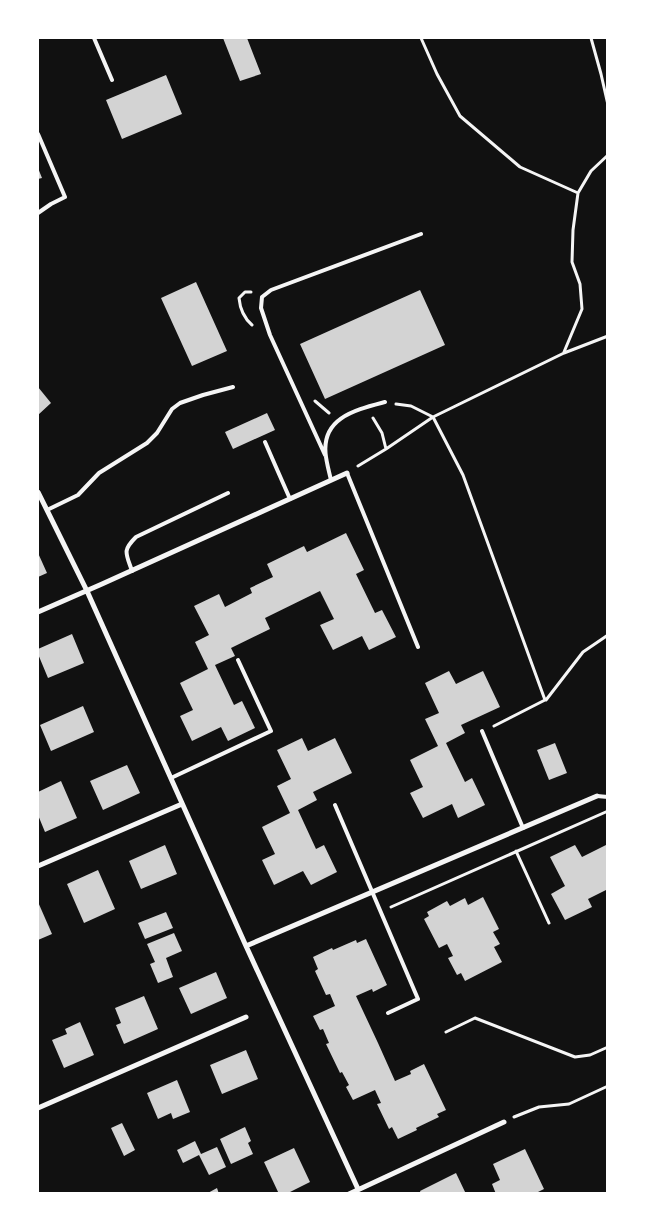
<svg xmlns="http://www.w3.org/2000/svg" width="645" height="1231" font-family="'Fira Sans Condensed',sans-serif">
<rect width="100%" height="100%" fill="#111"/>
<!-- building -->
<path fill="#d3d3d3" d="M223,38H247L261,74L240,81Z
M166,75L182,114L122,139L106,100Z
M38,168L42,178L38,179Z
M196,282L227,351L192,366L161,298Z
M420,290L445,345L325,399L300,344Z
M38,387L51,403L38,415Z
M267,413L275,430L233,449L225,432Z
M346,533L364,570L356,574L375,613L382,610L396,637L369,650L362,636L333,650L320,625L334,619L320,591L265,618L270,629L231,648L235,656L215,665L234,705L242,701L255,728L228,741L221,727L192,741L180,716L193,710L180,683L208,669L195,642L209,635L194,606L219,594L225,607L252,593L250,588L273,577L267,564L304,546L307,552Z
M38,553L47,573L38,577Z
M72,634L84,663L48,678L38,654V649Z
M449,671L456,684L483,671L500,707L461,725L465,733L446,743L465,782L472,778L485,805L458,818L452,804L423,818L410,793L423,787L410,760L438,746L425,719L439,713L425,683Z
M83,706L94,732L51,751L40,725Z
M302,738L308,751L335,738L352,773L313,792L317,800L298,810L316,849L324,845L337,872L311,885L303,871L274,885L262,860L275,854L262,827L290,813L277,786L291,779L277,750Z
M555,743L567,773L549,780L537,750Z
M127,765L140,793L103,810L90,781Z
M61,781L77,818L45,832L38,815V792Z
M608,844V889L588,899L592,907L565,920L551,894L565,886L550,857L575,845L582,857Z
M165,845L177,874L141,889L129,861Z
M98,870L115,909L84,923L67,884Z
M483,897L499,929L493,932L500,944L494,947L502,962L465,981L461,973L457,975L448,958L453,956L447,944L439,948L424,919L429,916L427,912L447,901L450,906L465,898L468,905Z
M38,902L52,934L38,940Z
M166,912L173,928L145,939L138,923Z
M174,933L182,951L166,958L173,977L158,983L150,964L155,962L147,944Z
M366,939L387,985L373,992L372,989L356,996L378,1043L395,1081L411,1074L410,1071L424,1064L446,1110L437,1114L439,1117L416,1128L417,1130L398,1139L392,1127L389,1129L377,1104L381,1103L375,1090L353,1100L346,1087L349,1085L342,1072L340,1073L326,1044L329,1043L323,1029L320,1030L313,1016L335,1006L330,994L326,995L315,971L318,969L313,957L332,948L333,950L356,940L357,943Z
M216,972L227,998L191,1014L179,988Z
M144,996L158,1029L124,1044L116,1025L121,1023L115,1008Z
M80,1022L94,1055L64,1068L52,1040L67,1034L65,1029Z
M246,1050L258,1079L222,1094L210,1065Z
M177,1080L190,1112L173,1119L171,1113L158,1119L147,1093Z
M122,1123L135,1150L124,1156L111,1128Z
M245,1127L251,1141L248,1143L253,1154L231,1164L220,1139Z
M195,1141L201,1154L217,1147L226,1167L209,1175L199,1155L183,1163L177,1150Z
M294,1148L310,1182L286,1194H279L264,1162Z
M525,1149L544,1189L534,1194H496L492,1184L500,1180L493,1164Z
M456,1173L466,1194H421L420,1191Z
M217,1188L219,1194H206Z"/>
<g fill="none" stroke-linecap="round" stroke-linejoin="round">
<!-- path -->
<path stroke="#f5f5f5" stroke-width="3" d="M421,38L437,74L460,116L520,167L578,193
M591,38L601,74L608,105
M251,292H245L239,298C240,309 244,318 252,325
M564,352L582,309L580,284L572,262L573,230L578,193L591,171L608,155
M315,401L329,413
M373,418L382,433L386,449
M358,466L386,449L433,417L411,406L396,404
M546,700L583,652L608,635
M494,726L545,700L463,475L433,417L564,353L608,336
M516,851L549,923
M391,907L608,811
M446,1032L475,1018L575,1057L590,1055L608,1047
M514,1117L539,1107L569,1104L608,1086"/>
<!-- service -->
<path stroke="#f5f5f5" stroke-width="4" d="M94,38L112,80
M38,134L65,197L51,204L38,213
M265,442L290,499
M325,455L270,335L261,308L262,297L271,290L421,234
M347,473L418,647
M331,480C329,472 327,464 326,457C320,418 355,410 385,402
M47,510L78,495L99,473L147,443L157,433L172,409L180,403L203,395L233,387
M132,571C126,553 122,551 136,537L228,493
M482,731L523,828
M171,778L271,731L238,660
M597,796L608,797
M335,805L418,999L388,1013"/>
<!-- minor -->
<path stroke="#f5f5f5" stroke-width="5" d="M38,492L87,591L246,946L358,1189
M38,612L102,584L347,473
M38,866L182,804
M246,946L597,796
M38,1108L246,1017
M349,1194L504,1122"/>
</g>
<!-- border -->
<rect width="645" height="1231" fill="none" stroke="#ffffff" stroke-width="78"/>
</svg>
